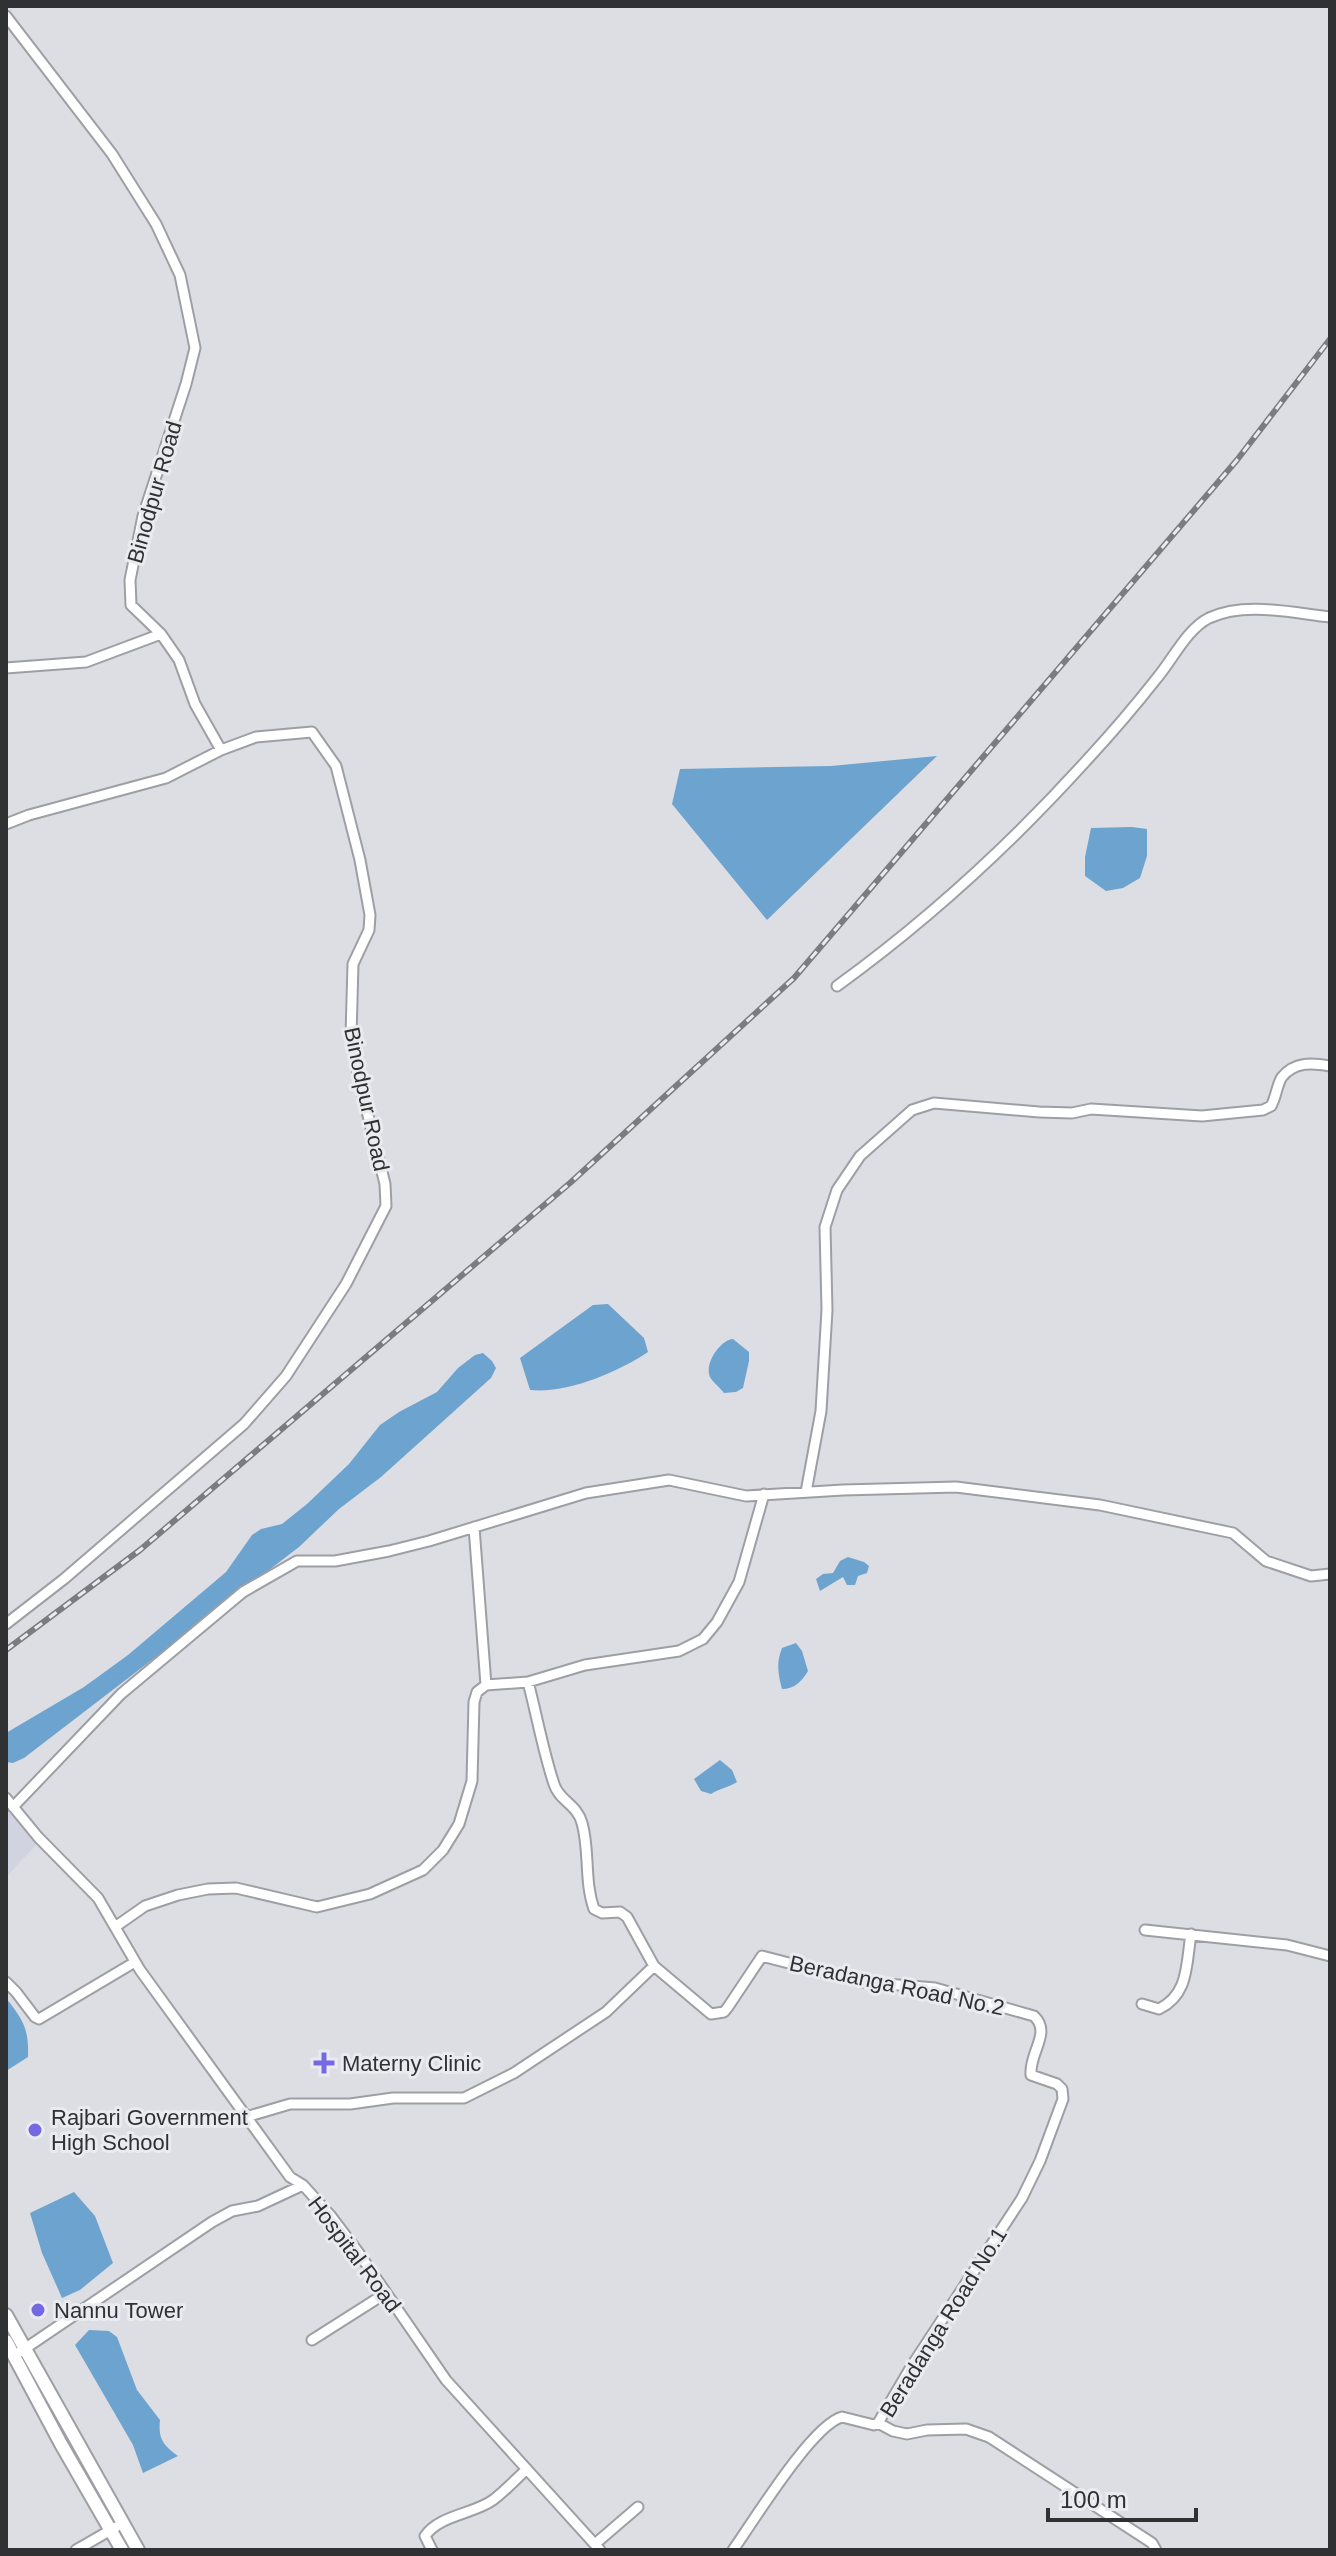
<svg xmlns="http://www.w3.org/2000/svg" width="1336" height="2556" font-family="Arial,sans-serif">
<rect width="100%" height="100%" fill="#dddee3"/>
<!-- built -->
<path fill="#d1d4e0" d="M6,1800L39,1842L6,1877Z"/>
<!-- water -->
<path fill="#6da3cf" d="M937,756L767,920L672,804L680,769L831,766Z
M1132,827L1147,829V856L1140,878L1123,888L1106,891L1085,876V857L1091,828Z
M608,1304L644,1338L648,1352C618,1372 567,1394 530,1390L520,1358L593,1305Z
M733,1339L749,1352V1361L743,1388L736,1392L724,1393C720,1388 713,1382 710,1377C704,1364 720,1340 733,1339Z
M483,1353L492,1361L496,1368L491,1378L381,1477L339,1509L299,1547L24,1758L13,1763L6,1762V1733L84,1687L128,1655L226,1572L252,1535L261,1529L282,1524L307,1504L349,1464L380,1425L399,1412L437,1392L458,1368L475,1355Z
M848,1557L864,1562L869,1566L867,1573L858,1576L855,1585H847L843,1577L820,1591L816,1579L823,1574L833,1573L840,1561Z
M796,1643L802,1651L808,1671C802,1681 795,1689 782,1689C778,1674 776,1663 782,1648Z
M720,1760L732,1770L737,1782C728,1788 720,1788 711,1794L701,1791L694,1779Z
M6,1998C23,2020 29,2028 28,2057L6,2071Z
M74,2192L95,2216L113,2263L80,2290L62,2298L42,2253L30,2213Z
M89,2330L109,2331L117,2337L137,2390L160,2420C158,2439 163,2445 178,2456L143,2473L133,2445L75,2345Z"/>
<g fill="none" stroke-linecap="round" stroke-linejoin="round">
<!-- minor casing -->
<g stroke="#9e9fa4" stroke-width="13">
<path id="minor" d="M6,16L112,154L156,224L180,275L195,348L186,384L143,516L130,580L131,605L161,634L179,660L195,704L221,750L256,737L312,732L336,766L360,860L370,915L369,930L353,964L351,1036L359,1079L385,1184L386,1206L346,1284L286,1376L244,1424L64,1579L6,1624
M6,668L86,662L161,634
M6,824L29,815L166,778L221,750
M837,986C928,920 1011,844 1086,761C1111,734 1135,706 1157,678C1173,659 1187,629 1209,618C1245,601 1292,613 1330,617
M806,1492L821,1411L827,1310L825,1227L837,1190L860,1156L912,1110L934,1103L1039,1112L1072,1113L1091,1109L1202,1116L1263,1110L1271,1106C1276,1098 1277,1084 1282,1077C1295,1061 1313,1063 1330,1066
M474,1527L486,1685
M528,1682C537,1716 543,1751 554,1784C559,1801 577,1804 582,1823C590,1851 584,1881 594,1909L602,1913L620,1912L627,1917L654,1966
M6,1798L38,1837L98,1898L140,1970L290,2177L303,2185L330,2215L358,2252L446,2380L600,2550
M13,1807L121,1694L243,1592L297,1561H335L389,1551L429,1541L586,1493L669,1480L746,1496L843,1490L956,1487L1100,1505L1233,1533L1266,1561L1311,1576L1330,1574
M115,1927L145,1906L178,1895L208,1889L236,1888L317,1907L370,1894L423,1870L443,1850L459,1824L472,1781L474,1702L477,1692L486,1685L528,1682L585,1665L679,1651L703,1639L717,1622L739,1582L764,1494
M1145,1930L1287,1945L1330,1956
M6,1982L16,1992L35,2017L39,2019L135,1962
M1142,2004L1159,2009C1189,1994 1186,1965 1191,1934
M246,2117L290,2104H350L393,2098H464L514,2073L606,2012L654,1966L711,2014L724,2012L728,2007L762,1956L862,1982L935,1988L1034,2016C1052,2033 1029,2052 1031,2075L1057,2084L1062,2089L1063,2099L1040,2161L1022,2198L911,2367L878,2423L874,2425L842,2417C812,2425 753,2522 733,2550
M312,2340L386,2293
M20,2352L212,2222L232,2211L258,2206L303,2185
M878,2423L893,2431L907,2434L927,2430L966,2429L989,2437L1152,2543L1156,2550
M595,2544L638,2507
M76,2550L116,2527
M432,2550L425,2536C439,2515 474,2514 493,2500C505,2491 516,2479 527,2469"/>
</g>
<!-- tertiary casing -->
<g stroke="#9e9fa4" stroke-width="16">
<path id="tertiary" d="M6,2315L138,2550
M6,2341L61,2444L122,2550"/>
</g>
<!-- minor -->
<use href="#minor" stroke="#fff" stroke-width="9"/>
<!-- tertiary -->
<use href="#tertiary" stroke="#fff" stroke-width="12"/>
<!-- rail casing -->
<g stroke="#7b7c7f" stroke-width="6">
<path id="rail" d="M6,1650L140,1550L570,1183L794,978L1237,460L1330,339"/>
</g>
<!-- rail -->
<use href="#rail" stroke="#eaebf1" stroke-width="3" stroke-dasharray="9" stroke-linecap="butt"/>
</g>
<!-- markers -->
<g fill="#7468e3" stroke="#eaebf1" stroke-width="3">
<path d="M320 2051h8v8h8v8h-8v8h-8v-8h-8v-8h8z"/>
<circle cx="35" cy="2130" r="8"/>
<circle cx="38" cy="2310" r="8"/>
</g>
<g text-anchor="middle" stroke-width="6" stroke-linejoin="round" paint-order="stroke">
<!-- street labels -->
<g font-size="22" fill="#303133" stroke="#eaebf1">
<text transform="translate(154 492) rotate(-74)" y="8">Binodpur Road</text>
<text transform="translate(367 1099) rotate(78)" y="8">Binodpur Road</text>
<text transform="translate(897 1985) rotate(12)" y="8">Beradanga Road No.2</text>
<text transform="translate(355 2254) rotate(53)" y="8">Hospital Road</text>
<text transform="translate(943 2322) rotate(-58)" y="8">Beradanga Road No.1</text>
</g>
<!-- poi labels -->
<g font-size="22" fill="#303133" stroke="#eaebf1" text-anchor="start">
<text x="342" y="2071">Materny Clinic</text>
<text x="51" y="2125">Rajbari Government<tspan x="51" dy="25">High School</tspan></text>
<text x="54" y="2318">Nannu Tower</text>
</g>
</g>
<!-- border -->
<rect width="1336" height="2556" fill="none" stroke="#303133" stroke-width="16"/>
<!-- scale -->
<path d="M1048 2508v12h148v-12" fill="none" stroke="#303133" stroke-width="4"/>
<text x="1060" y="2508" font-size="24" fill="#303133" stroke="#eaebf1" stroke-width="6" paint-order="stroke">100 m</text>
</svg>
